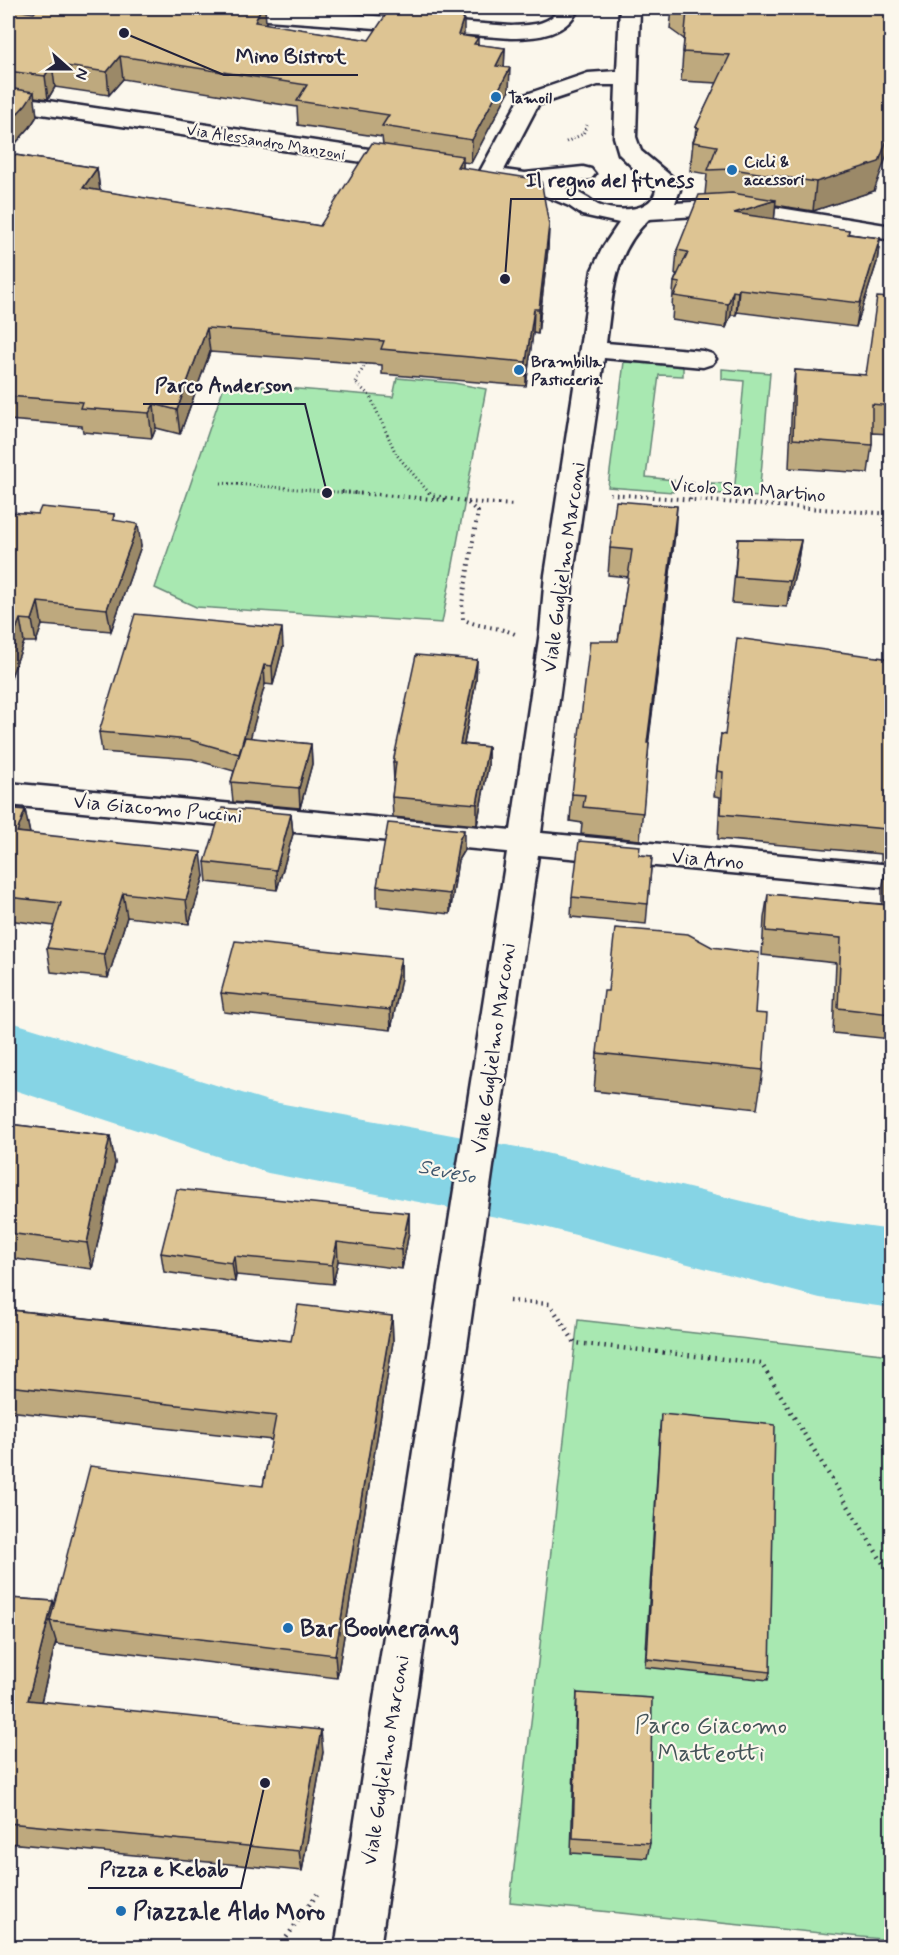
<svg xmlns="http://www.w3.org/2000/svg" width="899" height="1955" font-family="Mynerve,sans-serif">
<rect width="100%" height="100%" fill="#fbf7ec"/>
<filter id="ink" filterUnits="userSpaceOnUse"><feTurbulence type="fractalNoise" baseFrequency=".0167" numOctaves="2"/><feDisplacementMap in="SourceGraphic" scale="12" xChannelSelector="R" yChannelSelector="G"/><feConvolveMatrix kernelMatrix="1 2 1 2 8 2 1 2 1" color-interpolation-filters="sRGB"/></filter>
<g filter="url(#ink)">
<!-- green -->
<path fill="#a8e8b1" stroke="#658576" stroke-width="1.5" d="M624,362L683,366V376L659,375L646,477L674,480L673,492L608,487Z
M722,369L770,373L759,497L711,493V483L735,484L744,381L722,379Z
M397,378L454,383L486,389L442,623L196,607L155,588L225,383L393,397Z
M578,1320L891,1355V1940L510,1902Z"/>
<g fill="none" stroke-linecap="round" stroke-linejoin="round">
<!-- river -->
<path fill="#86d4e5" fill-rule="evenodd" d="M8,1021L268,1101L533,1150L820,1220L892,1230V1308L820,1298L533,1224L268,1173L8,1088Z"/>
<!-- minor casing -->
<g stroke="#22223b" stroke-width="5">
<path id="minor" d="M177,8H265L511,26C529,25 550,26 559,8H579C566,35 539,38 511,38L187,14L180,12Z
M620,8H640L636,137L641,151L671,176L680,190L675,203L730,200L892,226V240L730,214L649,219C612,255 613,295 606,343L703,351L712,354L716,359L712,364L703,367L604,358L573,575L568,632L541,833L892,865V888L538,855L380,1948H335L507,852L8,805V783L511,830L540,632L545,575L592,270L603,247L619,223L582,215L569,206L524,187L482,180L478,175L521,96L588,73L617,71ZM598,85H616L614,137L619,154L656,190C651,213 616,212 598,205C594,203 590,199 586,197C577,191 565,188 555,184L591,179L595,174L591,169L583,167L525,173L504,170L538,105Z
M8,95L409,155L417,157L420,162L417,167L409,169L8,109Z"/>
</g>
<!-- path-far2 -->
<path stroke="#22223b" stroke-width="3" stroke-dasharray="1 3" stroke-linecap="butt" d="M566,142L583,134L587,125
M368,360L355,382L370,396L396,454L430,494
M221,483L362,494
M691,494L693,481"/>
<!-- path-far1 -->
<path stroke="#22223b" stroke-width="4" stroke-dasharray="1.5 4.5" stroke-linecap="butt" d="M342,492L446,500
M429,492L431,495L467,502L478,512L462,604L463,619C479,628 498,626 515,634
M610,494L892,514
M690,500L691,492
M468,502L515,505"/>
<!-- path -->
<path stroke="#22223b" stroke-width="4.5" stroke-dasharray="1.5 5" stroke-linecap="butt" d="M509,1301L550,1304L575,1343L761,1363L892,1578
M279,1948L317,1894"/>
<!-- minor -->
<use href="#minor" fill="#fbf7ec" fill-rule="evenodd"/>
</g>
<!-- wall -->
<path fill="#bea97e" stroke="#22223b" stroke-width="1.5" d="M672,8H891L874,191L813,211L776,205L774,219L849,230L848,234L880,238L877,262L856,327L737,312L736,315H731L726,328L672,320L673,306H672L674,282L677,274H675L677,250L705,194L707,174L690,171L693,142L695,136L696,127L717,83L681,81L684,39L670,29Z
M8,12L266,22L265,24L369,40L464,36L478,38V45L505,48L504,67L509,91L471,163L463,162V168L549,225L548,248L538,334L533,333L526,386L382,374V365L210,352L180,434L156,428L152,438L83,432L82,426L8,420V154L97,168L100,191L320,226L383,145L382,137L298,125L297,107L123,79L109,95L55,87L48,99L34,97L37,116L30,127L8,152Z
M891,298V434L872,433V445L868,473L789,468L792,398L795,370L865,375Z
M8,512L38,514H114V521L141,546L111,631L42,625L36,642H24L8,685Z
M675,534L648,743H649L640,840L581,834L582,823L570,821L572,794L618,641L628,577L608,575L610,548Z
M738,539L801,540L797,566L787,607L732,603Z
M283,647L273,685L265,684L250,738L311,744L312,764L300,808L233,802L231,782L234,771L192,759L102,752L99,732Z
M891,659V864L881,862V854L718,839L720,797L714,796L721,734L725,735Z
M477,660L476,681L464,744L488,747V767L477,825L393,817L392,797L394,782L393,762Z
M8,808L25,810L30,834L204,876L189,924L127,917L108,978L51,972L47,948L54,926L8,920Z
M291,814L293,834L277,890L207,882L205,862Z
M464,850L458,860L450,914L377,906V886Z
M639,855L652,856L646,924L571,917L572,897Z
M887,864L891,865V1039L833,1033L836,963L762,955L764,918L768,894L882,904V889Z
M401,958V978L391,1030L224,1012L221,993Z
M755,1013L763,1070L757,1109L594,1091L597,1053Z
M8,1124L110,1136L115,1163L92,1269L8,1258Z
M409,1213V1232L402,1269L338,1261L333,1284L236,1275L235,1282L164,1272L161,1253Z
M8,1306H12L13,1310L291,1341L392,1316L393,1342L337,1678L56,1644V1641L41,1702L323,1752L302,1871L8,1843V1598L53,1601L54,1604L263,1486L272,1440L8,1411Z
M661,1414L770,1672L768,1680L645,1667Z
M577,1693L650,1843L647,1858L571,1853L576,1709Z"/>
<!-- shaded-wall -->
<path fill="#9b8967" stroke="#22223b" stroke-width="1.5" d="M261,8H265L266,22L256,45L255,22Z
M464,16V39L458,35Z
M505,48L504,71L496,66Z
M120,56L123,79L109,95L107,72Z
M52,64L55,87L48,99L45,76Z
M510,68L509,91L471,163L472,140Z
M34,92L37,116L30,127L8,152V124Z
M891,128V144L874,191L813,211L816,182Z
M463,156V180L457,167Z
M97,168L100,191L83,188Z
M776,200L774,223L734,213Z
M549,225L548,248L538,334L539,309Z
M880,238L877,262L856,327L860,303Z
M739,289L737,312L736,315L738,292Z
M733,291L731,315L726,328L728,304Z
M534,309L533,333L526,386V362Z
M207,328L210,352L180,434L177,410Z
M154,404L156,428L152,438L149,413Z
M677,506L675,534L645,770L647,743Z
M138,524L141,546L111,631L107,609Z
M801,540L797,566L787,607L790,581Z
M38,602L42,625L36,642L32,620Z
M20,619L24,642L8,685V651Z
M282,628L283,647L273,685L272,666Z
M477,660L476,681L460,764V744Z
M264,665L265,684L241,773L239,754Z
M311,744L312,764L300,808L299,788Z
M488,747V767L477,825V804Z
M25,810L30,834L17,832Z
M291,814L293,834L277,890L276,870Z
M464,830V850L458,860L450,914V894L459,840Z
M201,852L204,876L189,924L186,900Z
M123,893L127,917L108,978L104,954Z
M401,958V978L391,1030L390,1010Z
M110,1136L115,1163L92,1269L87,1243Z
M409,1213V1232L402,1269L401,1250Z
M337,1242L338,1261L333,1284L332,1265Z
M234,1256L236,1275L235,1282L232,1263Z
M392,1316L393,1342L337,1678L335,1655Z
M53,1601L59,1622L50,1621L56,1641L36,1722L28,1700Z
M321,1730L323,1752L302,1871L299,1851Z"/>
<!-- building -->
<path fill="#ddc493" stroke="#22223b" stroke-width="1.5" d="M38,8H261L255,22L369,40L389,10L464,16L458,35L478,38L474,44L505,48L496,66L510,68L472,140L382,126L389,115L297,101L307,85L120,56L107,72L52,64L45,76L8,71V12L9,9L34,13Z
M682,8H891V128L879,162L816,182L733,169L708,170L717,146L693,142L699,128L696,127L730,55L683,52L687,11Z
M8,88L34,92L26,104L8,124Z
M372,143L463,156L457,167L541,180L549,225L539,309H534L526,362L381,349L384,341L207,328L177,410L154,404L149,413L80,408L82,402L8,396V154L97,168L83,188L320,226Z
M732,193L776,200L734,213L849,230L848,234L880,238L860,303L739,289L738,292L733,291L728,304L674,296L680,283L674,282L688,252L677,250L699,195Z
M877,297L891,298V406L872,404V445L793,439L795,370L866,375Z
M616,501L677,506L647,743H649L643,813L583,807L585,795L572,794L590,641H618L632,550L610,548Z
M41,507L114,514L113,520L138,524L107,609L38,602L32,620L20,619L8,651V512L38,514Z
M738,539L801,540L790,581L735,577Z
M135,614L282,628L272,666L264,665L239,754L190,740L99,732Z
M737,638L891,659V838L886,837V829L721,814L723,772L717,771L721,734L725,735Z
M416,655L477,660L460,744L488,747L477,804L392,797L396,762H393Z
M245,737L311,744L299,788L231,782Z
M8,808L25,810L17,832L201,852L186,900L123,893L104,954L47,948L61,903L8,897Z
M222,808L291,814L276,870L205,862Z
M388,823L464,830L459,840L450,894L377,886Z
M579,841L640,846L639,855L652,856L648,904L572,897Z
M887,864L891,865V1014L838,1008L841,938L766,931L768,894L887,905Z
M615,928L688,934L712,947L759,953L755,1013L767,1014L763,1070L597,1053L604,991H608Z
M235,941L401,958L390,1010L221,993Z
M8,1124L110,1136L87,1243L8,1233Z
M177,1189L409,1213L401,1250L337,1242L332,1265L234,1256L232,1263L161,1253Z
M298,1305L392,1316L335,1655L50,1621L90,1466L263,1486L276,1416L8,1386V1306H12L11,1310L291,1341Z
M661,1414L775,1425L770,1672L647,1659Z
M8,1598L53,1601L28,1700L321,1730L299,1851L8,1823Z
M577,1693L652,1698L650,1843L573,1838Z"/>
</g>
<!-- markers -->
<g fill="#1f6fb2" stroke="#fbf7ec" stroke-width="2">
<circle cx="496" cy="97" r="6"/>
<circle cx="732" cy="170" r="6"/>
<circle cx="519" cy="370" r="6"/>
<circle cx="288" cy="1628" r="6"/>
<circle cx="121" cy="1911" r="6"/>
</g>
<g text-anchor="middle" stroke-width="4.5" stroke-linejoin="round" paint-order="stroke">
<!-- far-poi labels -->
<g font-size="16" font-weight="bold" fill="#22223b" stroke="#fbf7ec" text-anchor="start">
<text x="508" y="103">Tamoil</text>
<text x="744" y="167">Cicli &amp;<tspan x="744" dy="18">accessori</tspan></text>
<text x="531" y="367">Brambilla<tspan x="531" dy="18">Pasticceria</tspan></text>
</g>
<!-- far-street labels -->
<g font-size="16" fill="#22223b" stroke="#fbf7ec">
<text transform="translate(266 141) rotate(9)" y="6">Via Alessandro Manzoni</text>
</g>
<!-- street labels -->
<g font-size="20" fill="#22223b" stroke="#fbf7ec">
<text transform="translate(748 489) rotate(4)" y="7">Vicolo San Martino</text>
<text transform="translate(563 567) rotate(-82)" y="7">Viale Guglielmo Marconi</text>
<text transform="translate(158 808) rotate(5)" y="7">Via Giacomo Puccini</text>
<text transform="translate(708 859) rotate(5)" y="7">Via Arno</text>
<text transform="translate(493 1048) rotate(-82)" y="7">Viale Guglielmo Marconi</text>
<text transform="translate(385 1760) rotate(-81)" y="7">Viale Guglielmo Marconi</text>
</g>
<!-- water labels -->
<g font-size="21" font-style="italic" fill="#40576e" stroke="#fbf7ec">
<text transform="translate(447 1171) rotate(11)" y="7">Seveso</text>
</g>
<!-- near-poi labels -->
<g font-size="24" font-weight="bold" fill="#22223b" stroke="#fbf7ec" text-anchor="start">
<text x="300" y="1636">Bar Boomerang</text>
<text x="133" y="1919">Piazzale Aldo Moro</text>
</g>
<!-- near-park labels -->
<g font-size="24" fill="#445458" stroke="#fbf7ec">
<text x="711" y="1733">Parco Giacomo<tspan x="711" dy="28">Matteotti</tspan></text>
</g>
</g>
<!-- callouts -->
<path fill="none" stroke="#22223b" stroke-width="2" d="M124 33L224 75H358M505 279L511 199H709M327 493L305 404H143M265 1783L241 1888H88"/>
<g fill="#22223b" stroke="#fbf7ec" stroke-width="2">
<circle cx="124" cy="33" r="6"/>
<circle cx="505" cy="279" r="6"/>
<circle cx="327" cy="493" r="6"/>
<circle cx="265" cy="1783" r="6"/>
</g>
<g font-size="21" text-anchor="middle" font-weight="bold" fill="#22223b" stroke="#fbf7ec" stroke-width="4.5" stroke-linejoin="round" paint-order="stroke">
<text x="291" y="63">Mino Bistrot</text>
<text x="610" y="187">Il regno del fitness</text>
<text x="224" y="392">Parco Anderson</text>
<text x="164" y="1876">Pizza e Kebab</text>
</g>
<!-- margin -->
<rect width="899" height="1955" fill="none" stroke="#fbf7ec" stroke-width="30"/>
<rect x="15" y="15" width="869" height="1925" fill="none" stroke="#22223b" stroke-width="2" filter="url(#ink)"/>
<!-- north arrow -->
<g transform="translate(69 69) rotate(111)" stroke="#fbf7ec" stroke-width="4.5" paint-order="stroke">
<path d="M0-4.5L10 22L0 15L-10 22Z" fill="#22223b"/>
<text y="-9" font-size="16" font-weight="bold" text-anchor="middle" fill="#22223b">N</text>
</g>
</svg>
